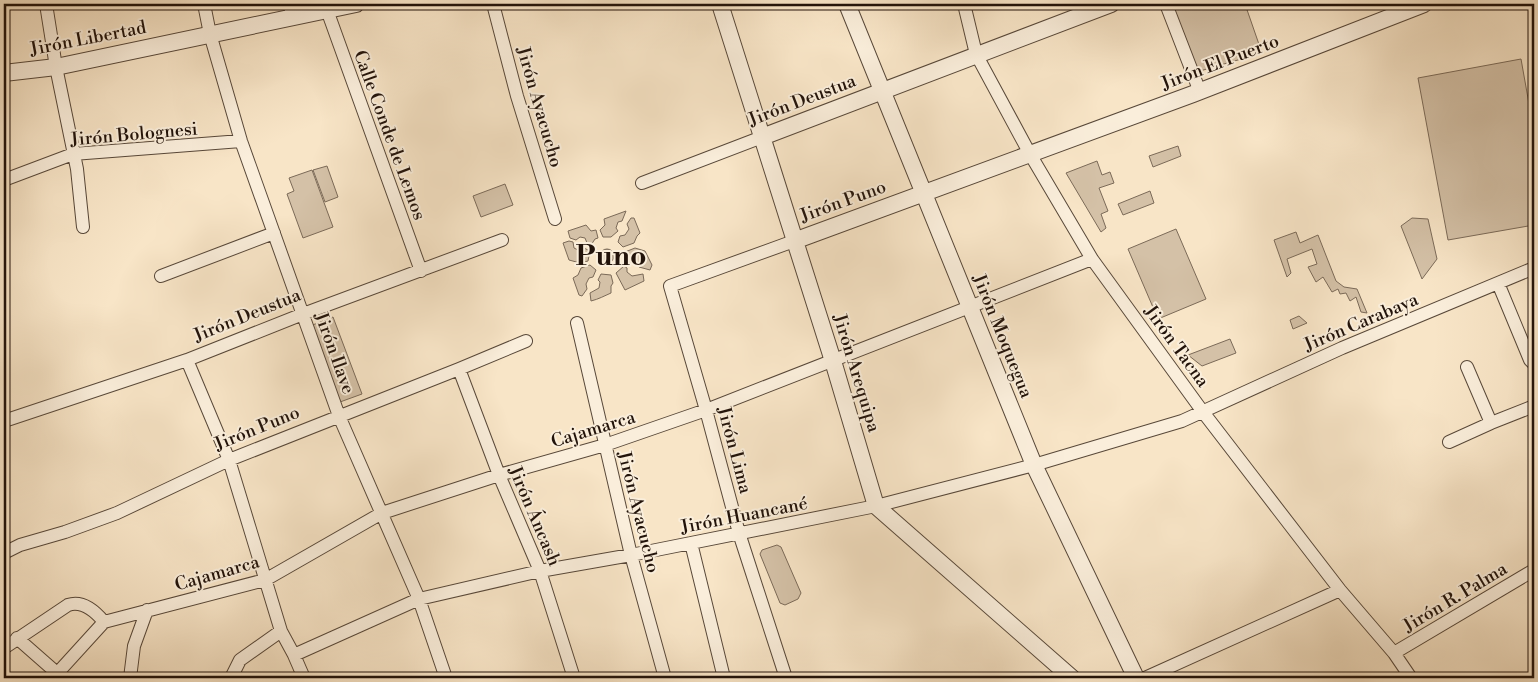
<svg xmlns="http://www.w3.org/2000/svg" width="1538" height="682" font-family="'Libre Bodoni',serif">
<rect width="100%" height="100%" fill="#f8e5c7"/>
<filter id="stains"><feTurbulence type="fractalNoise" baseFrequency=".004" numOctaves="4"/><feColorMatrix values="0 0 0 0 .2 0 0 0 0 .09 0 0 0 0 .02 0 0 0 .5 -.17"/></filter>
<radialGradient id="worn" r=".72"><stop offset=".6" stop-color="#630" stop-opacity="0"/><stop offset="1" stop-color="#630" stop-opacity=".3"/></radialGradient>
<!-- green -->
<path fill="#d4c1a7" stroke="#7b6a58" d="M1166,4H1245L1262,53L1193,73Z
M1521,59L1534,132V225L1448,240L1418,78Z
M1178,146L1181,156L1153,167L1149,156Z
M1097,161L1102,175L1110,172L1114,183L1099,188L1108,211L1101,214L1106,228L1101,232L1066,173Z
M327,166L338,197L325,202L313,170Z
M312,170L333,227L303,238L287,194L294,191L289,178Z
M505,184L513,205L481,217L473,196Z
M1150,191L1154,203L1123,215L1118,204Z
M626,211L622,221L618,222L616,228L618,231L611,237H603L600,230L605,225L604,219Z
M631,218H634L640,233L637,236L634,243L623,247L618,242L620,236L625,235L629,229L627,224Z
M1412,218L1428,219L1437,259L1422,279L1401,226Z
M586,225L591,231L596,230L598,238L595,239L591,245L587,243L585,238L580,237L576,240L570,238L568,231Z
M1176,229L1206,299L1158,319L1128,249Z
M1296,232L1300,243L1318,235L1336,281L1344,287L1357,289L1367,313L1361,312L1356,297L1350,301L1346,293L1340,294L1338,289L1332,292L1323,277L1316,282L1308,267L1317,264L1312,249L1287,259L1291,273L1287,277L1274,240Z
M569,241L573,242L574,248L580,251L584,248L590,251L588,261L580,263L569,260L563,243Z
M635,248L645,251L652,265L650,270L639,267V264L625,261V252Z
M590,265L596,270L593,277L589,278L586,284L587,289L582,296L579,295L573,278L578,275L581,268Z
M624,266L627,268V272L632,276L643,274L644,281L625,290L616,273Z
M601,274L611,275L613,283L611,286V293C604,296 599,299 591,301L590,293L599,288L600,282L598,280Z
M1299,316L1307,323L1293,329L1290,320Z
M333,317L362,394L340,402L310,326Z
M1230,339L1236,353L1202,366L1188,355Z
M777,545L781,547L801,593L798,599L785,605L780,603L760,554L762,550Z"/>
<!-- water -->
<path fill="#af9e87" stroke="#765" d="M600 256a7 7 0 1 1 14 0a7 7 0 1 1-14 0Z"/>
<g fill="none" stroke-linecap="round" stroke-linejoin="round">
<!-- minor casing -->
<g stroke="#584839" stroke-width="14">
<path id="minor" d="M46,4L56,67L77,169L83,227
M204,4L210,34L241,141L308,329L339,416L419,599L446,678
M290,4L292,16
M493,4L517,96L555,219
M964,4L976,54L1030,154L1092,259L1203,412L1340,590L1394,653L1411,678
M1166,4L1200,92
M327,10L421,271
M4,180L73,154L241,141
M642,183L762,137
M161,276L274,233
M1498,283L1530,360L1534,364
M577,323L631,555L665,678
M187,360L229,460L281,631L294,655L304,678
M1467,367L1491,423
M459,369L499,475L540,571L574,678
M4,421L187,360L303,314L502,240
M1449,442L1491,423L1534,406
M691,543L724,678
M4,553L20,545L65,532L117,513L229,460L459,369L526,341
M17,638L58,674
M4,648L68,605C83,600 95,611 104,622
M1394,653L1534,570
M294,655L419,599L540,571L631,555L876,506L1034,465L1182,421L1342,348L1534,268
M53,678L104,622L265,580L382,513L499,475L605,445L706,410L1092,259
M130,678L134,646L147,610
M231,678L240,660L281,631
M786,678L739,533L706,410L670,286L794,241
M1145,678L1340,590"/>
</g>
<!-- tertiary casing -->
<g stroke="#584839" stroke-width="18">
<path id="tertiary" d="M720,4L833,361L876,506L1072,678
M847,4L1034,465L1136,678
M4,73L56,67L356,4
M762,137L1111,4
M794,241L1193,94L1424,4"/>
</g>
<!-- minor -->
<use href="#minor" stroke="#faeedb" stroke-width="12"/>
<!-- tertiary -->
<use href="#tertiary" stroke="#faeedb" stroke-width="16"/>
</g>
<g text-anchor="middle" stroke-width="4" stroke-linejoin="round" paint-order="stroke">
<!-- street labels -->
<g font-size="18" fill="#22130a" stroke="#faeedb">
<text transform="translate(88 38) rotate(-11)" y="6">Jirón Libertad</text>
<text transform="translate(1220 62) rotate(-21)" y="6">Jirón El Puerto</text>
<text transform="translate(802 100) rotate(-21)" y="6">Jirón Deustua</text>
<text transform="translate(540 107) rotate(74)" y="6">Jirón Ayacucho</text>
<text transform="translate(134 134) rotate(-5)" y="6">Jirón Bolognesi</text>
<text transform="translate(390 135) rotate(70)" y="6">Calle Conde de Lemos</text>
<text transform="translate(843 201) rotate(-20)" y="6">Jirón Puno</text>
<text transform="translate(247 315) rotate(-22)" y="6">Jirón Deustua</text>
<text transform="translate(1361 322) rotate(-23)" y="6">Jirón Carabaya</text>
<text transform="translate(1003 336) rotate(68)" y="6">Jirón Moquegua</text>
<text transform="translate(1177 346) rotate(54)" y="6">Jirón Tacna</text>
<text transform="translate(335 353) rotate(70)" y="6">Jirón Ilave</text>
<text transform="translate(857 373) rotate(73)" y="6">Jirón Arequipa</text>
<text transform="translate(257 428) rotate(-22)" y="6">Jirón Puno</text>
<text transform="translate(593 429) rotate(-17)" y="6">Cajamarca</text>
<text transform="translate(735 450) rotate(75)" y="6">Jirón Lima</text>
<text transform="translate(639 512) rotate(76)" y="6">Jirón Ayacucho</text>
<text transform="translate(744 515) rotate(-11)" y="6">Jirón Huancané</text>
<text transform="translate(535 516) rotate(67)" y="6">Jirón Áncash</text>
<text transform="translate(217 573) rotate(-16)" y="6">Cajamarca</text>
<text transform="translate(1455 597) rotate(-31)" y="6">Jirón R. Palma</text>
</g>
<!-- town labels -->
<g font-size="28" font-weight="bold" fill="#22130a" stroke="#faeedb">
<text x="611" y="265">Puno</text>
</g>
</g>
<!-- margin -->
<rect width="1538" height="682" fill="none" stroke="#f8e5c7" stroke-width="20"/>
<rect x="5" y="5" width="1528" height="672" fill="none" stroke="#22130a" stroke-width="2.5"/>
<rect x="10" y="10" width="1518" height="662" fill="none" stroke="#22130a"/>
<rect width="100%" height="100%" filter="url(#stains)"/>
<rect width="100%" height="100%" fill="url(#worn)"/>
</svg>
